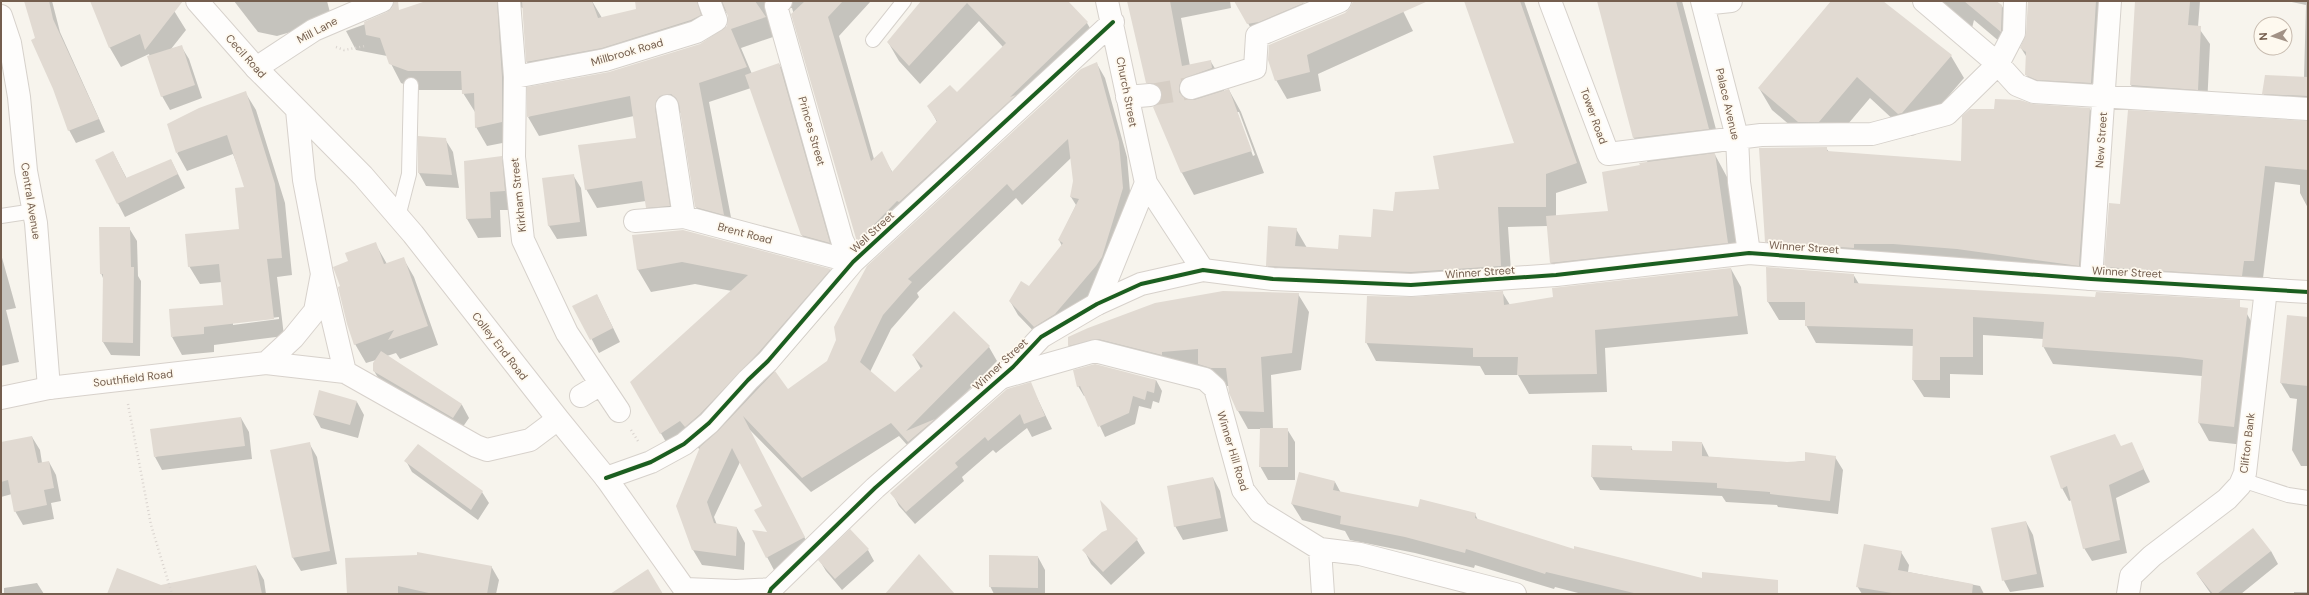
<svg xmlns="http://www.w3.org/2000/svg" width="2309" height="595" font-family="'DM Sans',sans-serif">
<rect width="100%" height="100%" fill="#f7f4ed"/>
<!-- shadow -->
<path fill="#0003" fill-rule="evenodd" d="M26,1H52L60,32L105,132L76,143L69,130L36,39Z
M91,1H168L186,30L171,49L181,46L189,59L202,98L170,110L162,96L149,54L121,67L110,48Z
M234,1H327L332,20L277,36L258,32Z
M430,1H592L602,18L637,10L636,1H871L839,36L874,159L881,153L893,173L937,122L929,107L957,94L1003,47L979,21L920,84L899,61L888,42L923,1H1067L1087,23L1098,42L868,260L858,241L792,8H789L776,36L741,48L752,74L779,64L790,83L840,261L813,254L802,235L751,88L709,102L734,233L707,226L696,207L682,113L677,112L680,225L658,226L647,207L646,201L597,208L586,189L637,138L634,116L539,136L528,117L609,73L700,45L728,27L729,16L723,8H716L707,19L538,81L527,62L523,8L520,7L512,141L487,146L476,127L475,112L463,93V90H419L401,83L387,56L356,50L346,31Z
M1128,1H1230L1231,8L1181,18L1190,66L1211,62L1224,83V92L1229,90L1241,112L1264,173L1194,195L1182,173L1155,107L1159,103L1147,82ZM1237,112H1239L1255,155L1253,156Z
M1235,1H1303L1306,18L1256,37Z
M1355,1H1398L1413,31L1318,74L1321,91L1287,99L1276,80L1351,9Z
M1465,1H1524L1587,183L1556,193V216L1609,212L1641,166L1648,163L1634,138L1598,1H1682L1722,152L1714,153L1727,177L1740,265L1564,285L1551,263L1548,226L1508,227L1512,285H1278L1267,265L1296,229L1307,248L1339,250L1372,238L1394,212L1440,190L1515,144Z
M1832,1H1879L1951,56L1964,78L1915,135L1911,136L1870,98L1831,144H1812L1772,110L1759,88Z
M1919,1H1995L2002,6L2015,29L2013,53L1974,20L1971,32Z
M2029,1H2107L2102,102L2037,94L2026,74V56L2021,48L2027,34Z
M2137,1H2200L2198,27L2210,44L2207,106L2141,102L2131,85Z
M2287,1H2308V113L2273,110L2263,93L2304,78L2306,5Z
M1097,64L1105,78L1127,157L1131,203L1109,274L1063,329L1043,341L1018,315L1010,301L1029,287L1062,246L1059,240L1076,205L1071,197L1074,181L1071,158L1022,205L1016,198L917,293L919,297L891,329L870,372L895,393L921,369L913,355L989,347L997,361L936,423L917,456L899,436L811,492L748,428L812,552L775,572L767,557L768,534L764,506L740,462L714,517L717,525L737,528L745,543L744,570L702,565L693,550L700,450L694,443L674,456L632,383L732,291L695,284L651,292L638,270L633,236L830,270L843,292L774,372L787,391L828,362Z
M245,92L256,110L285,203L292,275L277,277L284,336L214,345V352L182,355L172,337L224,306L222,282L200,284L189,266L240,230L246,188L233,154L187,171L177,153ZM279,317V319L233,325V323Z
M2033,105L2090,109L2099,126L2089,282L1776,258L1766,241L1826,148L1829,152L1962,162L1995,110Z
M2308,122V208L2300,193V185L2275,182L2263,278L2253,277L2252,292L2115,284L2105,267L2121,205Z
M445,139L453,152L459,188L426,186L419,173Z
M113,152L127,179L171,160L185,188L125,217L96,161Z
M501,157L512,176L515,210H500L501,237L478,238L467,219Z
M573,175L581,188L587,236L557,239L549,226L544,179Z
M129,228L137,241L138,276L141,281L140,356L111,355L103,342V278L101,273Z
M375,243L387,264L403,258L414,277L438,345L400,359L396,353L387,356L462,405L469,418L460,431L382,384L374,371L376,360L366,363L355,344L341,287L350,262Z
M1,254L16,308L6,310L19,362L1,366Z
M1731,269L1741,287L1748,334L1605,348L1607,392L1529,394L1518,375H1485L1480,366L1376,361L1366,342L1412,298L1502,292L1510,305Z
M1853,274L1859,284L2247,314L2257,332L2244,445L2209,441L2199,423L2202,376L2053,364L2043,346L2044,339L1983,335V375L1950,374V398L1924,397L1913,380L1914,346L1816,343L1806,325V320H1779L1768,302Z
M1298,294L1309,312L1301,370L1271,375L1273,429H1287L1295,442V480H1268L1260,466L1261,429H1248L1238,411L1229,386H1222L1108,356L1080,363L1069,345Z
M597,295L620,342L599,353L574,306Z
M2308,319V466H2301L2292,450L2297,399L2290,398L2281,383Z
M1075,371L1156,380L1162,391L1159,403L1153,401L1151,409L1139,406L1135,424L1105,437L1086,396H1084L1078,386Z
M1030,383L1052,429L1032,437L1027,428L996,453L993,450L962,477L964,481L915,524L899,506L892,493Z
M357,402L364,415L358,438L321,428L314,415Z
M241,418L249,432L252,459L162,470L155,457Z
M32,437L40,450L42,463L49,462L56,475L61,501L51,503L54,519L23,525L15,511L12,494L1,497V443Z
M309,443L317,457L337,564L301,571L293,558Z
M1702,443L1709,457L1787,463L1835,457L1843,470L1838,514L1778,507L1777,505L1726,502L1722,496L1600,490L1592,477L1631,447L1633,451L1673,452Z
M2131,443L2150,482L2116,498L2127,553L2092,561L2084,548L2072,500L2069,501L2062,488L2121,447Z
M418,446L482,492L489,503L478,520L412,472L406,461Z
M1213,478L1220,491L1228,531L1183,540L1175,526Z
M1335,482L1341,493L1419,508L1475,514L1478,520L1575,550L1753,594H1582L1555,587L1554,589L1475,565L1474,568L1415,553L1350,540L1345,531L1302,520L1292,504Z
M2026,522L2033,535L2044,587L2010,592L2003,579Z
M1137,540L1145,553L1111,585L1091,564L1084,550Z
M868,550L874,561L842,590L826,571L820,561Z
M2271,551L2278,564L2241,594H2211L2197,574Z
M1901,552L1909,565L1908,572L1980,586L1984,594H1862L1857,586Z
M1038,557L1045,570V594H994L990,586Z
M256,566L264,580L266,594H200Z
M491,566L499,580L496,594H348Z
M37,583L44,594H4V588Z
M2294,592H2308V594H2294Z"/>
<!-- building -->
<path fill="#e1dad2" d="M24,1H49L53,19L99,119L68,131L53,89L31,40L35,38Z
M90,1H183L145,50L140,34L109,48Z
M394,1H398L399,10L426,1H497L502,77V122L475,128L474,93L462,94L461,71H408L389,64L380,38L366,35L364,22L387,12L392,8Z
M522,1H592L598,18L636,9L635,1H697L701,15L691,20L602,48L526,62Z
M722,1H755L766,17L731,29L747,67L699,83L724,215L695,207L679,104L676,98L671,94L660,96L656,101L655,108L670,206L646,208L642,181L585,190L578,145L636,138L630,96L527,117V87L609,72L700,44L727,26L728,16Z
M805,1H843L828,17L871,161L882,151L892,172L937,121L927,106L950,85L957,92L1006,43L967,3L909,66L887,42L921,1H1068L1088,22L1010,97L1016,95L899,202L897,201L857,242L791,14Z
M1127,1H1170L1182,66L1211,60L1212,68L1182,79L1179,86V92L1183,97L1194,100L1229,89L1252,151L1181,173L1153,107L1161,101L1162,94L1156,84L1146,83Z
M1234,1H1306V2L1259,22L1247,24Z
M1353,1H1428L1307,55L1310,72L1275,81L1268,60L1269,45L1345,13L1350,8Z
M1464,1H1520L1577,163L1546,174V207H1498L1501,266L1411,272L1266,266L1268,226L1297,228L1295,246L1338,249L1339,235L1371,237L1373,209L1393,211L1395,192L1439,189L1433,156L1514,143Z
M1597,1H1676L1709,129L1633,138Z
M1831,1H1883L1952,55L1902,113L1898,114L1857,77L1819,122H1798L1758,88Z
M1964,1H1996L2002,5L2001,32Z
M2028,1H2096L2091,83L2037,80L2025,75L2026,52L2020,48L2026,34Z
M2135,1L2190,2L2188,25L2201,26L2198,90L2130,85Z
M182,45L195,85L161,97L147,56Z
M1097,62L1119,142L1123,188L1102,257L1096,266L1055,314L1034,327L1009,301L1021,281L1029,286L1063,243L1058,240L1079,199L1070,197L1073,181L1068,139L1013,191L1007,184L908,279L912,282L883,315L860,362L895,392L923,366L912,355L954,311L990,346L906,431L935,419L908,442L891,423L802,478L743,416L805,537L766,558L752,530L767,532L754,510L762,506L732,448L707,502L714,523L737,527L736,556L692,550L676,506L700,447L718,431L775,371L788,389L827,361L836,340L834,327L867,266L1081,69Z
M779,63L830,243L801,235L745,75Z
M2265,75L2308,77V96L2262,94Z
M246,91L275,184L282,258L267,259L274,319L204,327V334L171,337L169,309L223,305L219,264L188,267L185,234L239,229L235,188L244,187L227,135L176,153L167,124L199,108Z
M1995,99L2020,100L2033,104L2090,108L2079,266L1957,249L1893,244H1854V248L1765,242L1759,148L1827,147V151L1961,161L1962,116L1970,109H1994Z
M2128,110L2308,121V170L2265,166L2254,261H2244L2242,276L2104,267L2109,203L2120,204Z
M418,136L446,138L452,175L418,173Z
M113,151L126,178L171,159L178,174L117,204L95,160Z
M1715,153L1728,243L1550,263L1546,216L1608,211L1602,172L1640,165L1639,163Z
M502,156L505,191L490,192L491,218L466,219L464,161Z
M574,174L580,222L548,226L542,178Z
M99,227H130L131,267H134L133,343L102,342L103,274H100Z
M683,230L831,269L759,352L700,414L685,427L680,421L660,434L630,382L748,275L682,262L637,270L632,235Z
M376,242L384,264L404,257L428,326L388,340L394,330L354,345L347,324L338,287L340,286L333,267L348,261L345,253Z
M1766,267L1854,274V283L2095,297L2096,292L2240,300V307L2248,308L2234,427L2198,423L2203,360L2179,357L2042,347L2044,322L1973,317V357H1940V380H1912L1913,329L1805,326V302H1767Z
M1731,268L1738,316L1595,330L1597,374L1517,375L1518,357H1473V348L1365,343L1367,296L1412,297L1503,291L1504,305L1553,297L1552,288Z
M1223,291L1299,293L1292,353L1261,357L1264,412L1237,411L1229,393L1226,368H1211L1198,364V349L1162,352V355L1098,339L1068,346V337L1088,328L1155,303Z
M597,294L613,328L590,340L572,306Z
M2287,315L2308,317V386L2280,383Z
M381,351L462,404L453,418L373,371V363Z
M1095,364L1156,380L1154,393L1147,391L1145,400L1133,396L1129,413L1098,427L1080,386L1077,387L1073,370Z
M1031,382L1045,416L1024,424L1020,414L988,441L985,437L955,463L958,467L906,512L890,493L1007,389Z
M319,390L357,401L350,425L313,415Z
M241,417L245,446L154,457L150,429Z
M1260,428H1288V467H1259Z
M2115,434L2121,446L2132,442L2144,469L2109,485L2120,540L2083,549L2067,486L2061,489L2050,456Z
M32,436L38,463L49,461L54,488L44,490L47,505L14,512L8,480L1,482V442Z
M1672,441L1702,442V456L1787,462L1805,461V452L1836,456L1830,501L1770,494V492L1717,488V483L1591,477L1592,445L1632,446L1631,450L1672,451Z
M310,442L330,551L292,558L270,450Z
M418,444L483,491L471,510L404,461Z
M1299,472L1335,481L1333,490L1418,507L1420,499L1476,513L1475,518L1574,549V546L1702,578V572L1778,580V594H1638L1546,572L1545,574L1466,549L1465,553L1405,537L1340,524L1341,516L1291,504Z
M1213,477L1221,518L1174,527L1167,486Z
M1100,500L1138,539L1103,572L1082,550L1102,532L1107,530Z
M2026,521L2037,574L2002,581L1991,528Z
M2253,528L2271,551L2217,594H2213L2196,573Z
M850,529L869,549L835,579L818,560Z
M1864,544L1902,551L1898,570L1973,584L1972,594H1898L1856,587Z
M417,552L492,566L487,594H433L398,586V594H347L345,558L417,555Z
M919,554L955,594H885Z
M989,555L1038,556V588L989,587Z
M256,565L262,594H107L117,568L161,585Z
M648,569L663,594H610Z"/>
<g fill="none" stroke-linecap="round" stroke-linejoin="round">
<!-- street-tunnel -->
<path stroke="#d6cec5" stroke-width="22" stroke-dasharray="22 11" stroke-linecap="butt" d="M1150,95L1191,88"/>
<!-- lane casing -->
<g stroke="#d6d1cb" stroke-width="16">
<path id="lane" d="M873,40L904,1
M1,216L34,211
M398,217L409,174L411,85
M2242,480L2288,495L2308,498"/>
</g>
<!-- street casing -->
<g stroke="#d6d1cb" stroke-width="24">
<path id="street" d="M509,1L515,77L514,157L523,240L567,333L619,411
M781,1L776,6L842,240L853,262
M1107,1L1146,183L1203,270
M1550,1L1608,154L1761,135L1872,134L1947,114L1998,64L2014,33L2015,1
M1702,1L1737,137L1739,182L1749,253
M1924,1L1998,64L2017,85L2034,92L2308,109
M1703,4L1731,1
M1,16L10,43L19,97L26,171L36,223L49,388
M256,68L314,30L382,1
M515,77L605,60L696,32L716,20L709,1
M1191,88L1255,68L1257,36L1340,1
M1127,97L1150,95
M667,106L684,217
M635,221L684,217L853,262
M2091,279L2110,1
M1097,304L1146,183
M1000,378L1095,351L1205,379L1215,388L1243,490L1260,512L1320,549L1360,554L1515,594
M581,396L601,384
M606,478L651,462L684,444L709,423L748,380L768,361L853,262L1113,22
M1320,549L1323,594
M2128,594L2131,576L2152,556L2227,499L2240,485L2245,473L2266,289"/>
</g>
<!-- secondary casing -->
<g stroke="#d7d1cb" stroke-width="24">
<path id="secondary" d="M197,1L256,68L363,176L413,234L558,419L606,478L688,594
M322,274L345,372L476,446L487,450L530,440L558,419
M266,363L293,338L315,311L322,274L304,180L297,110
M1,398L49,388L266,363L345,372
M685,589L736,591L771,589
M769,594L771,589L875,488L1013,367L1041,337L1097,304L1141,284L1203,270L1273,279L1411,285L1556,275L1749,253L2091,279L2308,292"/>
</g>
<!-- path -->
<path stroke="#dad4cf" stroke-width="2.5" stroke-dasharray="1 3" stroke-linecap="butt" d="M336,47L344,50L365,46
M128,404L151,525L172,594
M631,430L638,441"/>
<!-- lane -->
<use href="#lane" stroke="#fefdfc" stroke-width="14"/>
<!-- street -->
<use href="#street" stroke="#fefdfc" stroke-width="22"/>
<!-- secondary -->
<use href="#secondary" stroke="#fefdfc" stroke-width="22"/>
<!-- cycleway casing -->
<g stroke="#fef9ef" stroke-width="6">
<path id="cycleway" d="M606,478L651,462L684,444L709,423L748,380L768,361L853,262L1113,22
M769,594L771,589L875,488L1013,367L1041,337L1097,304L1141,284L1203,270L1273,279L1411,285L1556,275L1749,253L2091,279L2308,292"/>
</g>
<!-- cycleway -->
<use href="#cycleway" stroke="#1b5e20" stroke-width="4"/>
</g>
<g text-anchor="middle" stroke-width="3.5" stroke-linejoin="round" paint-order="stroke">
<!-- street labels -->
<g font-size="11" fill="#745e4e" stroke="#fef9ef">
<text transform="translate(317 30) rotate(-28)" y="4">Mill Lane</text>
<text transform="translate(627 52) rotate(-16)" y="4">Millbrook Road</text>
<text transform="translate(246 56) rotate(48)" y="4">Cecil Road</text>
<text transform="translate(1127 92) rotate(79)" y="4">Church Street</text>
<text transform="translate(1728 104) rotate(77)" y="4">Palace Avenue</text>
<text transform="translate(1594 116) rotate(70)" y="4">Tower Road</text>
<text transform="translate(812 131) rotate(74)" y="4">Princes Street</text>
<text transform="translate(2101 140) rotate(-86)" y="4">New Street</text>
<text transform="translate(518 195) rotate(-96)" y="4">Kirkham Street</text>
<text transform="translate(31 201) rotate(81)" y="4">Central Avenue</text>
<text transform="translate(872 232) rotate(-43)" y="4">Well Street</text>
<text transform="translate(745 233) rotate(15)" y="4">Brent Road</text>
<text transform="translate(1804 247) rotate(4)" y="4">Winner Street</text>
<text transform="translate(1480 272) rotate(-4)" y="4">Winner Street</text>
<text transform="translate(2127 272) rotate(3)" y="4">Winner Street</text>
<text transform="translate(500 346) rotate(52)" y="4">Colley End Road</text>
<text transform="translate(1000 364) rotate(-43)" y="4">Winner Street</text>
<text transform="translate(133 378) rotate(-7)" y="4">Southfield Road</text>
<text transform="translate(2247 443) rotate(-83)" y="4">Clifton Bank</text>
<text transform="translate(1233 451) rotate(73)" y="4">Winner Hill Road</text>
</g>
</g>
<!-- border -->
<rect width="2309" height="595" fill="none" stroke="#745e4e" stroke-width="4"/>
<!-- north arrow -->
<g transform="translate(2273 36) rotate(267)"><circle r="19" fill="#fef9ef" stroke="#c7bbaf"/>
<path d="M0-3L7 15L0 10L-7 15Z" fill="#a29286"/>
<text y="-6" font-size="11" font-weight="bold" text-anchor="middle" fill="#745e4e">N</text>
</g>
</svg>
